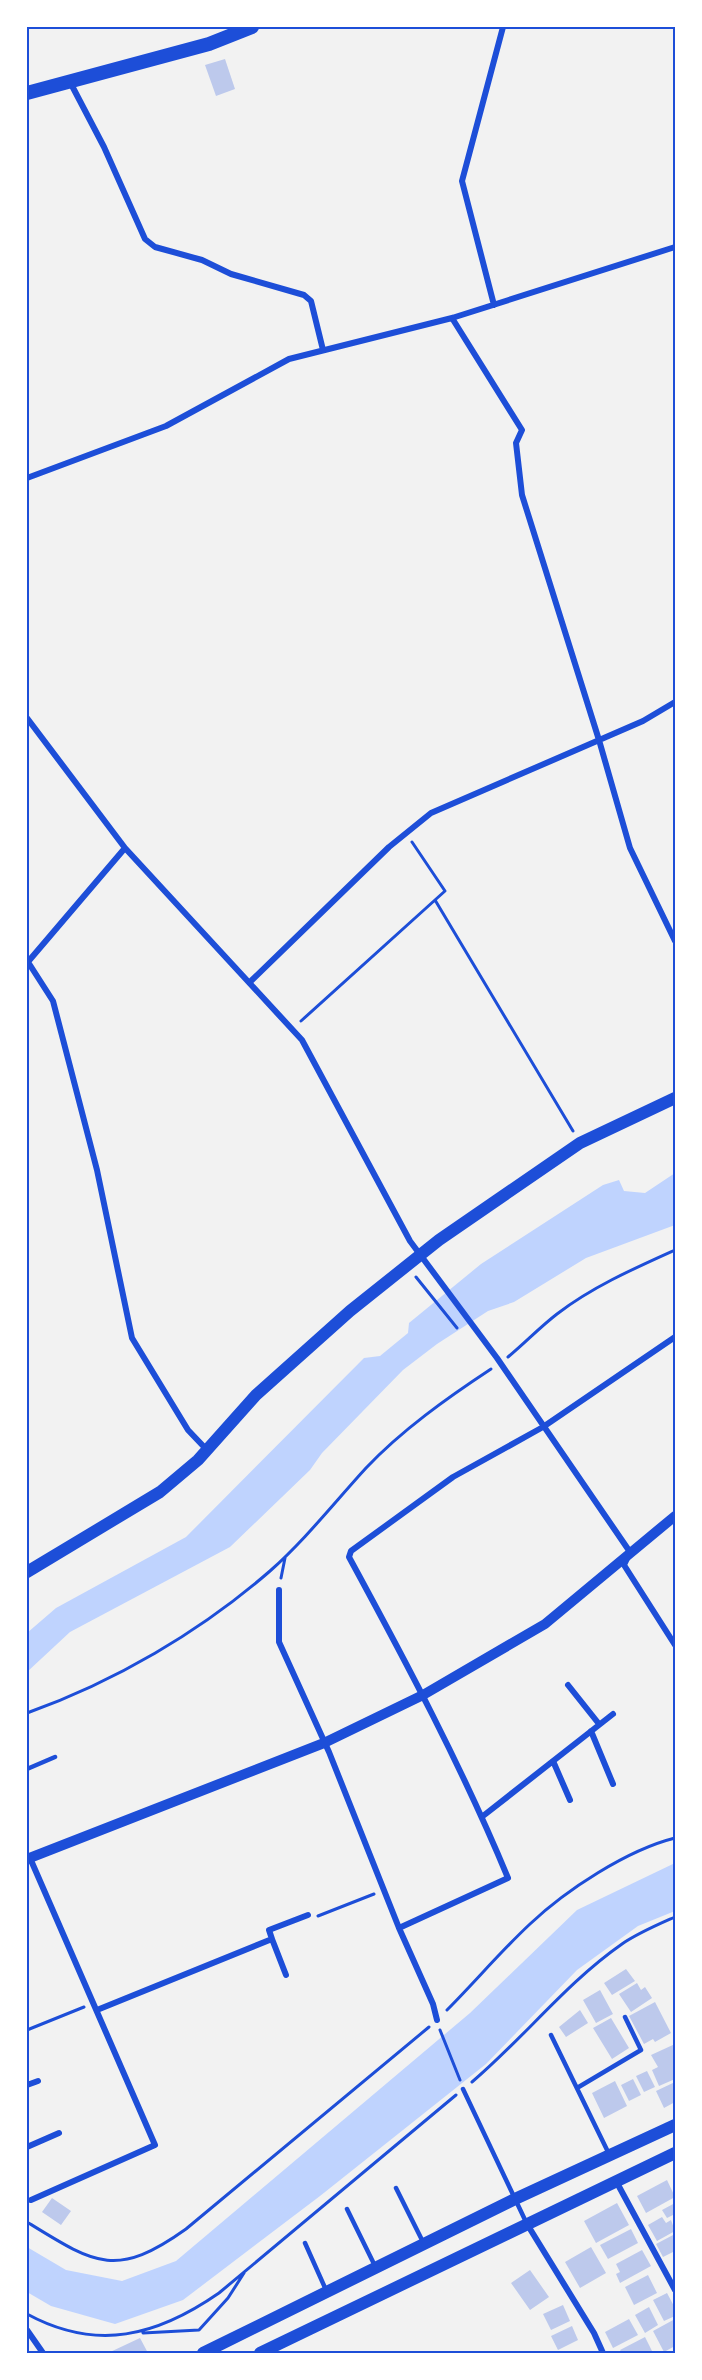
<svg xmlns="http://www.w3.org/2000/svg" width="702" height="2380" font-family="Literata,serif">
<rect width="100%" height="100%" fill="#f2f2f2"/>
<!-- water -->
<path fill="#bfd3fe" d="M675,1173V1225L586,1258L514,1302L488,1311L437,1344L403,1370L322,1453L310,1470L230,1547L70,1632L27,1672V1633L56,1608L186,1537L364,1358L380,1356L408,1333L409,1323L481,1264L603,1185L619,1180L624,1191L645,1193Z
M675,1863V1911L638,1926L577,1970L486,2064L320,2196L183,2300L115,2324L51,2306L27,2292V2247L66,2270L122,2281L176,2261L470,2013L577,1910Z"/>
<!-- building -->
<path fill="#bdc9ec" d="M225,59L235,89L216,96L205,65Z
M626,1969L635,1981L612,1995L604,1983Z
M637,1983L641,1990L645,1987L652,1998L631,2012L619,1994Z
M600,1990L613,2014L596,2023L583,2000Z
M655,2002L671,2033L655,2042L653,2039L644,2044L629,2016Z
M580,2010L588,2023L566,2037L559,2027Z
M611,2018L629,2048L612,2059L593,2028Z
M675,2044V2079L659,2086L652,2070L658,2067L651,2055Z
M647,2071L655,2087L644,2092L636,2076Z
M633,2079L641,2095L629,2101L621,2085Z
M615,2081L627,2106L604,2118L592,2093Z
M675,2082V2102L664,2108L656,2091Z
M667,2180L675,2197L646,2213L637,2196Z
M52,2198L71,2211L61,2225L42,2212Z
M617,2203L629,2225L596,2243L584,2221Z
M675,2203V2214L667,2218L662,2210Z
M662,2217L666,2223L671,2220L675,2231L657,2241L648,2225Z
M631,2229L638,2243L608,2259L600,2245Z
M675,2234V2251L663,2257L656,2244Z
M591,2247L606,2273L580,2288L565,2262Z
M642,2250L651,2266L620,2283L616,2274L620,2272L616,2264Z
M530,2270L549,2297L530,2310L511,2283Z
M648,2275L657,2293L634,2305L625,2287Z
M667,2293L675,2308V2316L664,2321L653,2300Z
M563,2305L570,2321L551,2330L543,2314Z
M649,2307L658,2325L645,2333L635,2315Z
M629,2319L638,2335L613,2348L605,2332Z
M675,2319V2346L664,2352L653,2331Z
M572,2326L578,2340L558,2350L551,2336Z
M645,2337L653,2353H622L620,2350Z
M140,2338L148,2353H108Z"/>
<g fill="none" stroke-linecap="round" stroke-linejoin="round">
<!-- path -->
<path stroke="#1d4ed8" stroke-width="3" d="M412,842L445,891L435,900L573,1131
M301,1021L435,900
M416,1277L457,1328
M508,1357C525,1343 540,1327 557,1314C592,1287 635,1268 675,1250
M281,1578L285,1558
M27,1713C114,1682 200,1632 270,1571C305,1540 334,1503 366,1468C402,1430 447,1398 491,1369
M318,1916L374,1894
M447,2010C475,1982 501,1951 530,1924C566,1890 627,1850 675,1838
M27,2030L84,2007
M440,2030L460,2080
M472,2082C524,2038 566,1983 622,1944C638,1933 657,1925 675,1917
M27,2222C95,2264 116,2279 186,2229L429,2027
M27,2314C97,2352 157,2336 219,2293L456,2095
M143,2333L199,2330L228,2298L244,2273"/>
<!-- service -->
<path stroke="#1d4ed8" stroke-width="4.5" d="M27,1769L55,1757
M551,2035L609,2154
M577,2088L641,2050L625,2017
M463,2089L526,2222
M396,2188L423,2242
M347,2209L375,2266
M305,2243L326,2290"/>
<!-- minor -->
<path stroke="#1d4ed8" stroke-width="6" d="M70,82L104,147L145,239L155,247L202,260L231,274L304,295L311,301L323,350
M494,305L462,181L503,27
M452,318L522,430L516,443L522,495L599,740L630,848L675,941
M27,478L166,426L289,359L452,318L675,247
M27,718L125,848L302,1040L410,1241L497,1358L630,1552L624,1565L675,1645
M28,962L53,1001L97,1170L132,1338L188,1430L207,1450
M27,963L125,848
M251,981L389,847L431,813L643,721L675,702
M279,1590V1642L329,1752L399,1928L433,2004L437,2020
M568,1685L599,1724
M591,1731L613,1784
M553,1761L570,1800
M483,1816L613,1714
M30,1858L155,2145L31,2200
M399,1928L508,1878C462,1767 406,1662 349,1557L351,1551L453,1477L543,1427L675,1337
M272,1939L286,1975
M97,2010L272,1939L269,1930L308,1915
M27,2085L38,2081
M27,2147L59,2133
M616,2181L675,2290
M527,2224L594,2333L603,2353
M27,2330L43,2353"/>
<!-- tertiary -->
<path stroke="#1d4ed8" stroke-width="10" d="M27,1859L324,1743L423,1695L545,1624L675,1516"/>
<!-- secondary -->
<path stroke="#1d4ed8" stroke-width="12" d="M27,1572L160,1492L198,1460L256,1395L350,1311L439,1240L580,1143L675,1098
M203,2353L515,2199L675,2125
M260,2353L675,2153"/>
<!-- primary -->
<path stroke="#1d4ed8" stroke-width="14" d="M27,93L209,44L252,27"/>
</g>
<!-- border -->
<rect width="702" height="2380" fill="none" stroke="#ffffff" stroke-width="57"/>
<rect x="28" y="28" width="646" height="2324" fill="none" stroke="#1d4ed8" stroke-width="2"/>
</svg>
